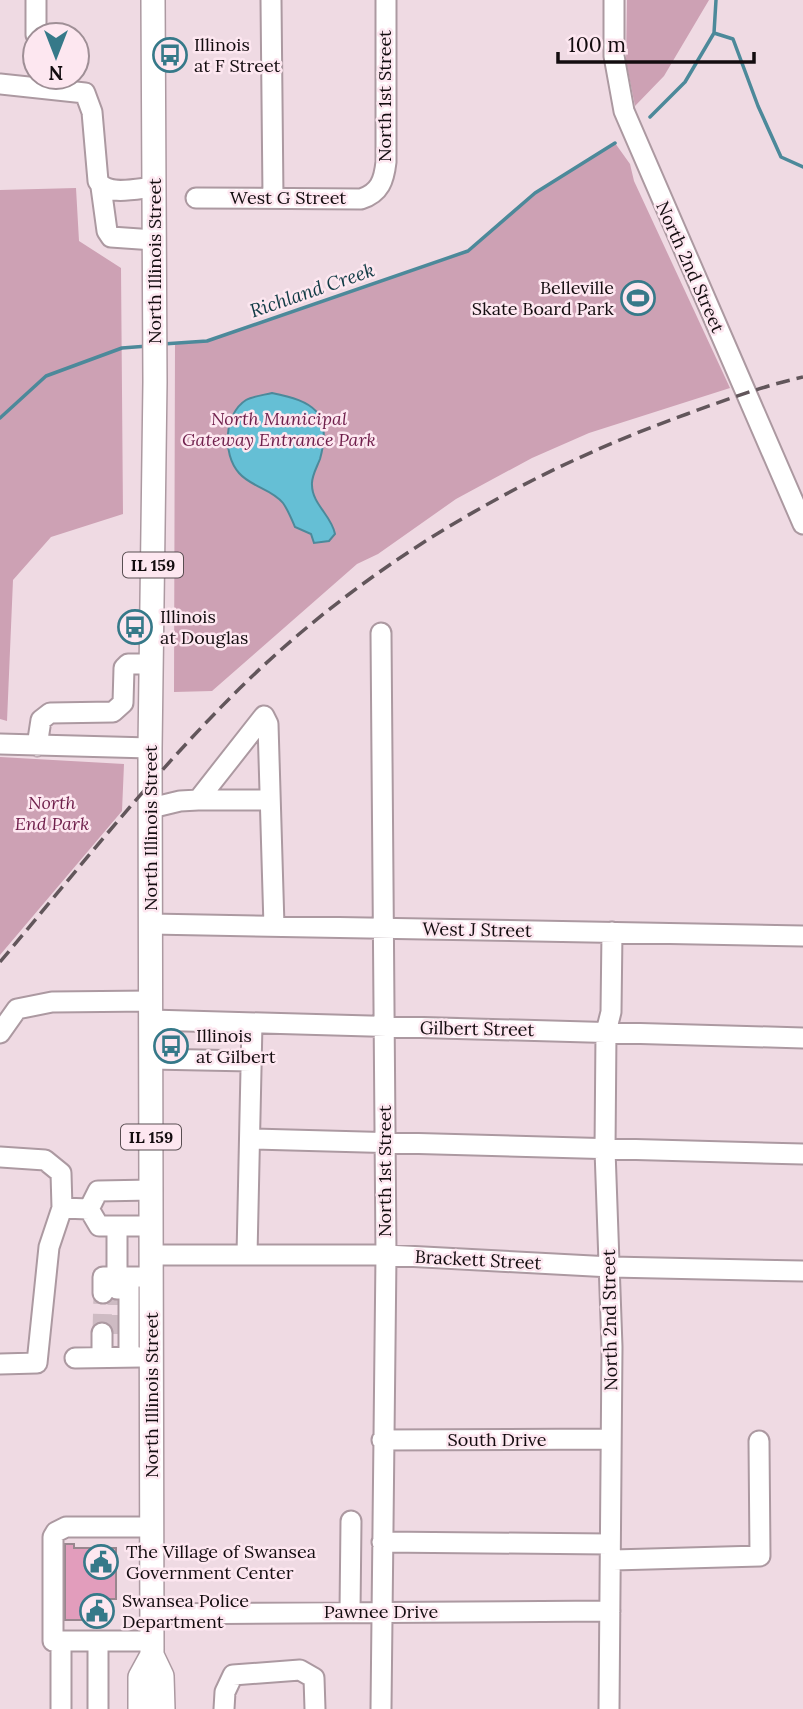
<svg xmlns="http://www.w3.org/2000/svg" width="803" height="1709" font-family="Lora,serif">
<rect width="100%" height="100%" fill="#efdae3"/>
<!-- green -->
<path fill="#cda1b4" d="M627,0H709L664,76L635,106L626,61Z
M615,143L630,164L634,181L730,388L589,433L532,458L456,499L378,554L357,564L212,691L174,692L175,344L207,341L468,251L535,193Z
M76,188L79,241L121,268L123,514L51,537L13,580L7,721L0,719V190Z
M0,757L124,764L122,811L0,955Z"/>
<!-- water -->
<path fill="#65bfd5" stroke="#4c899a" stroke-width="2" d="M272,393C313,401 333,412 320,459C317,467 311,477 312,485C312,504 332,516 335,534L329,541L314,543L311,534L295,527C292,520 288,510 283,503C272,489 251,487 239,473C222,454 224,414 246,400C253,396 264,395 272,393Z"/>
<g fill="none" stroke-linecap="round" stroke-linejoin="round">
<!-- stream -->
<path stroke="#4c899a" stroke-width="3.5" d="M714,33L733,39L758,106L781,157L803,167
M650,117L685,82L714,33L716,0
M163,344L207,341L468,251L535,193L615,143
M0,418L46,376L122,348L148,346"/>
</g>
<!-- building -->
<path fill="#e29dbc" stroke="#99868e" stroke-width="2" d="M65,1544H74V1548H116V1599H107L108,1620H65Z"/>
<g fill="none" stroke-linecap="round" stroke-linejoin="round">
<!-- minor-tunnel -->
<path stroke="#cebbc3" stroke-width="19" stroke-dasharray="19 10" stroke-linecap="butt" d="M102,1333L103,1293
M117,1334V1293"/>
<!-- minor casing -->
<g stroke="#ac99a1" stroke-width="23">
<path id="minor" d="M36,0V35
M271,0L273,197
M614,0V56L624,111L803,524
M0,84L85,93L92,112L98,181C107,197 139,188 155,187
M101,187L107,231L111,237L154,240
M196,198L361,199C380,193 384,180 386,162V0
M0,744L150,748
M37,746L41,720L50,713L113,712L123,703L124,668L128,664H151
M198,800H268
M151,808L180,801L198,800L264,716L268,724L274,926
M151,924L803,936
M151,1020L803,1038
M0,1033L17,1009L52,1002L151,1001
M151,1059L251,1061
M250,1139L803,1154
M0,1157L45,1160L61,1173L62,1208L89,1209
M117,1226H99L89,1209L98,1191L152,1190
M152,1226H117V1277H152
M152,1255H386L611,1267L803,1271
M247,1255L252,1023
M129,1277V1357
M103,1293V1277H117V1289
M102,1333V1357
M75,1358L141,1357
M0,1364L37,1363L49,1247L62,1208
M382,1440L611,1439
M382,1542L609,1544
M613,1560L760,1556L759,1441
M350,1612L351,1521
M152,1614L610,1611
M61,1641V1709
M98,1641V1709
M152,1641H53V1537L56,1532L66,1527H152
M224,1709L225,1692L233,1675L300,1670L314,1678L315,1709
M381,1709L386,1255L381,633
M609,1709L612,1347L605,1150L606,1032L611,1012L612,932"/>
</g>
<!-- major casing -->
<g stroke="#ac99a1" stroke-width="26">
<path id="major" d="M153,0L155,382L150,748L152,1655L162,1676L163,1709
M140,1709V1677L152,1655"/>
</g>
<!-- minor -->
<use href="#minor" stroke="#fff" stroke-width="19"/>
<!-- major -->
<use href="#major" stroke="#fff" stroke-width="23"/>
<!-- rail -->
<path stroke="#62565b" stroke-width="3.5" stroke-dasharray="14 7" stroke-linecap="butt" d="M0,962C78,869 154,773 240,688C366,564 522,473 687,414C725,400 763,386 803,377"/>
</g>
<!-- icons -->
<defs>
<g id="bus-ring" transform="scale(1.75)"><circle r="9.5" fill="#fde7f0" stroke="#367989" stroke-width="1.5"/><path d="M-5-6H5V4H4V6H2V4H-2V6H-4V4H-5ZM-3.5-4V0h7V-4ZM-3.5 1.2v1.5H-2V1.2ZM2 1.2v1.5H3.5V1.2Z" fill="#367989"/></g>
<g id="stadium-ring" transform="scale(1.75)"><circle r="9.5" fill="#fde7f0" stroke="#367989" stroke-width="1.5"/><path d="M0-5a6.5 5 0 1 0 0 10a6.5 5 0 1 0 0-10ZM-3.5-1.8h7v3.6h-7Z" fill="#367989"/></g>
<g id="civic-ring" transform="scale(1.75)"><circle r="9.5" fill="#fde7f0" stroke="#367989" stroke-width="1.5"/><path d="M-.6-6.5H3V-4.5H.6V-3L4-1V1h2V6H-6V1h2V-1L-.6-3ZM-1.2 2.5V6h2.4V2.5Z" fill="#367989"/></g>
</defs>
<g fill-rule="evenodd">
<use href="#bus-ring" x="170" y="55"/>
<use href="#stadium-ring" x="638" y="298"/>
<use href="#bus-ring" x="135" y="627"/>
<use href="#bus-ring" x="171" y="1046"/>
<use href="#civic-ring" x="101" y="1562"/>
<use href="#civic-ring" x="97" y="1611"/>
</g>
<g text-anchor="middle" stroke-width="5" stroke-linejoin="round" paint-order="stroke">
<!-- shield labels -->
<g fill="#fde7f0" stroke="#594e52" stroke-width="2">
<rect x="123" y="552.5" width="60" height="25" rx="5"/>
<rect x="121" y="1124.5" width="60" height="25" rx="5"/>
</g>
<g font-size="16" font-weight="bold" fill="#130c0f">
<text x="153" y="571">IL 159</text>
<text x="151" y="1143">IL 159</text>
</g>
<!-- poi labels -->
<g font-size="18" fill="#130c0f" stroke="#fde7f0" text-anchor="start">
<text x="194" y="51">Illinois<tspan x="194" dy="21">at F Street</tspan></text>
<text x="614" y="294" text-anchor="end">Belleville<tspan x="614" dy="21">Skate Board Park</tspan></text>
<text x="160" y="623">Illinois<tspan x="160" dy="21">at Douglas</tspan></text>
<text x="196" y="1042">Illinois<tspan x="196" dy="21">at Gilbert</tspan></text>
<text x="126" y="1558">The Village of Swansea<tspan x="126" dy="21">Government Center</tspan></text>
<text x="122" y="1607">Swansea Police<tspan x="122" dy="21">Department</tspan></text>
</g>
<!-- street labels -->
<g font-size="18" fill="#130c0f" stroke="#fde7f0">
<text transform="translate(385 96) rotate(-90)" y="6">North 1st Street</text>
<text x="288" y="204">West G Street</text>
<text transform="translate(155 261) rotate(-90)" y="6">North Illinois Street</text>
<text transform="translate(690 267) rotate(66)" y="6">North 2nd Street</text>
<text transform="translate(151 828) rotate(-90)" y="6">North Illinois Street</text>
<text transform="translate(477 930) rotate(1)" y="6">West J Street</text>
<text transform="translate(477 1029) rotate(1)" y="6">Gilbert Street</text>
<text transform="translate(385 1171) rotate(-90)" y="6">North 1st Street</text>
<text transform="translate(478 1260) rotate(3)" y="6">Brackett Street</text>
<text transform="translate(610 1320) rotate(-91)" y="6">North 2nd Street</text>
<text transform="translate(152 1395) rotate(-90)" y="6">North Illinois Street</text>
<text x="497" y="1446">South Drive</text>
<text x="381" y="1618">Pawnee Drive</text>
</g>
<!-- park labels -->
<g font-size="18" font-style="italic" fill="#6f1f4b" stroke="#fde7f0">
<text x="279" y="425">North Municipal<tspan x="279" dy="21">Gateway Entrance Park</tspan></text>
<text x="52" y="809">North<tspan x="52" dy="21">End Park</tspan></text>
</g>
<!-- water labels -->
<g font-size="19" font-style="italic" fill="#113b45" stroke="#fde7f0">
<text transform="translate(312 290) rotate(-19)" y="7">Richland Creek</text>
</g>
</g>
<!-- north arrow -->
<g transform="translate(56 56) rotate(180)"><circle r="33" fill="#fde7f0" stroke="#9f8f96" stroke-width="2"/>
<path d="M0-5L12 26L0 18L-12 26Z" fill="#367989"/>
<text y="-10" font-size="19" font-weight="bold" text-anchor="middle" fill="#130c0f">N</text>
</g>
<!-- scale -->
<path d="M558 52v10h196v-10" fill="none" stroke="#130c0f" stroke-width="3.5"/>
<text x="568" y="52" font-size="21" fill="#130c0f" stroke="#fde7f0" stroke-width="5" paint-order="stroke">100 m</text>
</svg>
